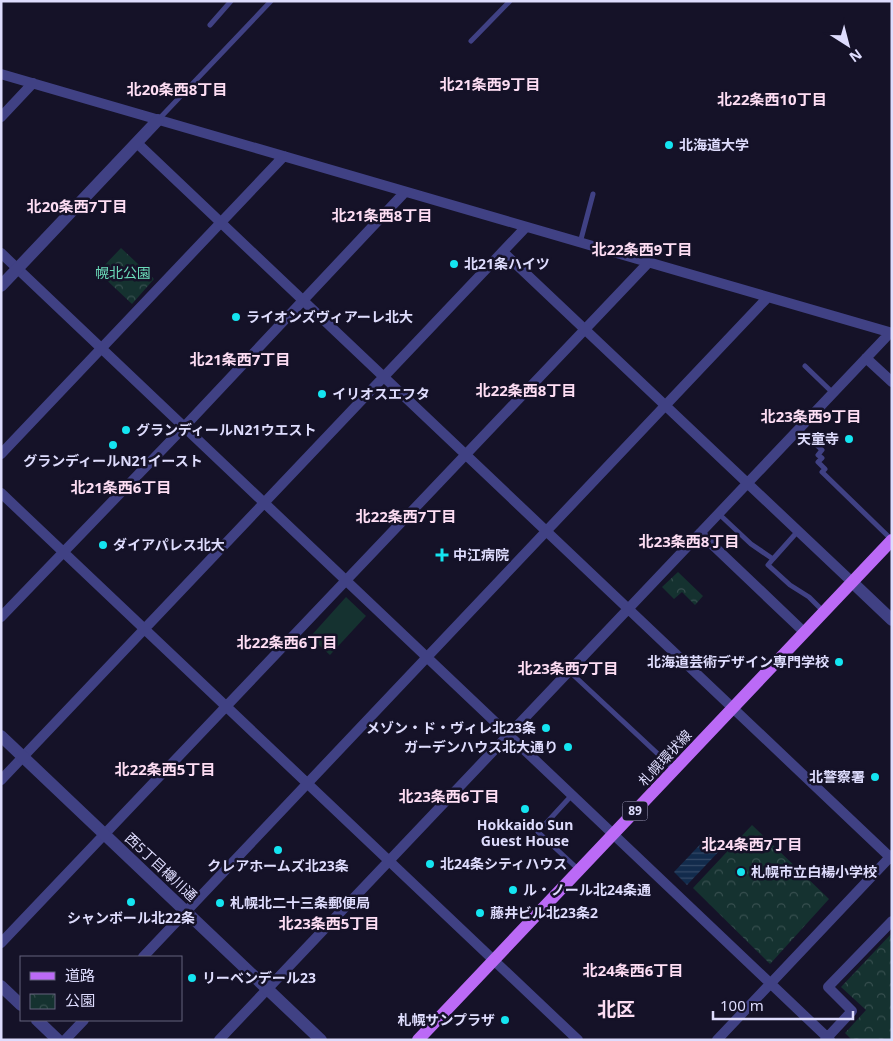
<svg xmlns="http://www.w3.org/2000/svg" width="893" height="1041" font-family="'Noto Sans','Noto Sans JP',sans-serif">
<defs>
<pattern id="park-crowns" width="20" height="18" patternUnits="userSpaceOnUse" patternTransform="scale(1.25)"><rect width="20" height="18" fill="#153230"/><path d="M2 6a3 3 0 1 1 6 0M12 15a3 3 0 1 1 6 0" fill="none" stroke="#374f4f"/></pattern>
<pattern id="water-rules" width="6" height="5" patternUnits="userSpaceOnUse" patternTransform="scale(1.25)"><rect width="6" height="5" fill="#122b4c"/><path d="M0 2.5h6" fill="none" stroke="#344967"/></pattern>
</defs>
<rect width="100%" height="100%" fill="#151228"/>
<!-- green -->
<path fill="#153230" d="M346,597L366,616L330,655L310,637Z"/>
<!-- park -->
<path fill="url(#park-crowns)" d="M121,248L154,279L132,304L98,272Z
M678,572L703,596L695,605L682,592L674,599L662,587Z
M752,825L829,899L770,964L693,888Z
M892,933V1040H852L845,1033L866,1010L841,987Z"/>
<!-- water -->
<path fill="url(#water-rules)" d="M710,834L723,847L687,885L674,872Z"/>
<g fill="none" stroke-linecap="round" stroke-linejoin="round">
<!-- service -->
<path stroke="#404184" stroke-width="5" d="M210,25L231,1
M471,41L510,1
M158,120L271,1
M580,243L593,194
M805,366L833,393
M799,429L822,450L818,455L822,458L818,462L825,469L822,472L891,539
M719,514L751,544L773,559L798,531
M773,559L768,565L790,585L809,597L823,611
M569,671L674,769
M572,795L538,832L579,870"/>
<!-- minor -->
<path stroke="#404184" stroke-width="10" d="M1,74L892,333
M1,117L33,83
M137,143L892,859
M503,252L852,582
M1,253L830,1040
M866,358L892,382
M1,454L284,156
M1,493L578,1040
M700,533L804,632
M1,617L184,427L405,192
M1,780L526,227
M1,943L648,263
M143,957L768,297
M65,1040L84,1020
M219,1040L890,333
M717,1040L892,855
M825,1040L852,1011L828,987L892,921"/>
<!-- tertiary -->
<path stroke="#404184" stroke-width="12" d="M1,286L158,120
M852,582L892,620
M1,736L321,1040
M1,986L21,1005
M37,1020L58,1040"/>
<!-- primary -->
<path stroke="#bb6af6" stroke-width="12" d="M418,1040L892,540"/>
</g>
<!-- markers -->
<g fill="#14e5f1" stroke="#151228" stroke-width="2">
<circle cx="669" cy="145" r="5"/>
<circle cx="454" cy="264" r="5"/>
<circle cx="236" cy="317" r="5"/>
<circle cx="322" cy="394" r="5"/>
<circle cx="126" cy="430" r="5"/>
<circle cx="849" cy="439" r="5"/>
<circle cx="113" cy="445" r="5"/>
<circle cx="103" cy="545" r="5"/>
<path d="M439.5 547.5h5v5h5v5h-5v5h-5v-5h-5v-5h5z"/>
<circle cx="839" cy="662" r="5"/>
<circle cx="546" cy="728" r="5"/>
<circle cx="568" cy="747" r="5"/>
<circle cx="875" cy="777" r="5"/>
<circle cx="525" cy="809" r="5"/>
<circle cx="278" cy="850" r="5"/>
<circle cx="430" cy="864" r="5"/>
<circle cx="741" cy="872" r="5"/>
<circle cx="513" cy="890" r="5"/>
<circle cx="131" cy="902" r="5"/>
<circle cx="220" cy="903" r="5"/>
<circle cx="480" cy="913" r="5"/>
<circle cx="192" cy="978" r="5"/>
<circle cx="505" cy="1020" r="5"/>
</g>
<g text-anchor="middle" stroke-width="5" stroke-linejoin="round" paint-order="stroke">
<!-- shield labels -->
<rect fill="#151228" stroke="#a29fbd" stroke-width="1" x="622.5" y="801.5" width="25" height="19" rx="4"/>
<g font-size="12" font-weight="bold" fill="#dedcfd">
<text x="635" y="815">89</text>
</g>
<!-- poi labels -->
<g font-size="14" font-weight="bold" fill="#dedcfd" stroke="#151228" text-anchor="start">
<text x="679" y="150">北海道大学</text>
<text x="464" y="269">北21条ハイツ</text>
<text x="246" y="322">ライオンズヴィアーレ北大</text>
<text x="332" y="399">イリオスエフタ</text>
<text x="136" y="435">グランディールN21ウエスト</text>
<text x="839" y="444" text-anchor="end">天童寺</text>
<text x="113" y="466" text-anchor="middle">グランディールN21イースト</text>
<text x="113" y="550">ダイアパレス北大</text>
<text x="453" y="560">中江病院</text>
<text x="829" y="667" text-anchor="end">北海道芸術デザイン専門学校</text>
<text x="536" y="733" text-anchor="end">メゾン・ド・ヴィレ北23条</text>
<text x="558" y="752" text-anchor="end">ガーデンハウス北大通り</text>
<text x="865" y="782" text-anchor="end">北警察署</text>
<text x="525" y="830" text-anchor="middle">Hokkaido Sun<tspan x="525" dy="16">Guest House</tspan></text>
<text x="440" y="869">北24条シティハウス</text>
<text x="278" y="871" text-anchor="middle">クレアホームズ北23条</text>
<text x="751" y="877">札幌市立白楊小学校</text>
<text x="523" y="895">ル・ノール北24条通</text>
<text x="230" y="908">札幌北二十三条郵便局</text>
<text x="490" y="918">藤井ビル北23条2</text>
<text x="131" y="923" text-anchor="middle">シャンボール北22条</text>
<text x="202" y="983">リーベンデール23</text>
<text x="495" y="1025" text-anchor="end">札幌サンプラザ</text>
</g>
<!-- park labels -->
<g font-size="14" fill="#6bdab9" stroke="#151228">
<text x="123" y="278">幌北公園</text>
</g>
<!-- street labels -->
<g font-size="14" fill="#dedcfd" stroke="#151228">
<text transform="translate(665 758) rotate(-47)" y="5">札幌環状線</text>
<text transform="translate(161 867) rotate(43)" y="5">西5丁目樽川通</text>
</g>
<!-- neighbourhood labels -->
<g font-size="15" font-weight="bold" fill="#fdddf3" stroke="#151228">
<text x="490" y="90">北21条西9丁目</text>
<text x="177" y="95">北20条西8丁目</text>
<text x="772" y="105">北22条西10丁目</text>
<text x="77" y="212">北20条西7丁目</text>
<text x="382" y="221">北21条西8丁目</text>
<text x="642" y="255">北22条西9丁目</text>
<text x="240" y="365">北21条西7丁目</text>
<text x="526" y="396">北22条西8丁目</text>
<text x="811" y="422">北23条西9丁目</text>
<text x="121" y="493">北21条西6丁目</text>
<text x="406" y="522">北22条西7丁目</text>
<text x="689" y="547">北23条西8丁目</text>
<text x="287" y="648">北22条西6丁目</text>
<text x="568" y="674">北23条西7丁目</text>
<text x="165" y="775">北22条西5丁目</text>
<text x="449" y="802">北23条西6丁目</text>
<text x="752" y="850">北24条西7丁目</text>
<text x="329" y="929">北23条西5丁目</text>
<text x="633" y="976">北24条西6丁目</text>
</g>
<!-- district labels -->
<g font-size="19" font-weight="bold" fill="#fdddf3" stroke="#151228">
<text x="616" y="1016">北区</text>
</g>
</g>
<!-- border -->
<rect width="893" height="1041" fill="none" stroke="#dedcfd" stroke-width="5"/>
<!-- legend -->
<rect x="20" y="956" width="162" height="65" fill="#151228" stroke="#65637d"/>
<rect x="30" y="972" width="25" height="8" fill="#bb6af6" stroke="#65637d"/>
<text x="65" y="981" font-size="15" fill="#dedcfd">道路</text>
<rect x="30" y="994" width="25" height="15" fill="url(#park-crowns)" stroke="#65637d"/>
<text x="65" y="1006" font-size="15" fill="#dedcfd">公園</text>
<!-- north arrow -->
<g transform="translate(848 45) rotate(144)" stroke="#151228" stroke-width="4" paint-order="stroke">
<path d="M0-4L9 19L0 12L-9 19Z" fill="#dedcfd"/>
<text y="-8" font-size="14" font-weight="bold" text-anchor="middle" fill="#dedcfd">N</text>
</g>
<!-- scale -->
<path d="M713 1011v8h140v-8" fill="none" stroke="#dedcfd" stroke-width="2.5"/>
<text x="720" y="1011" font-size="15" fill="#dedcfd" stroke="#151228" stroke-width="4" paint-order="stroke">100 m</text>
</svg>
